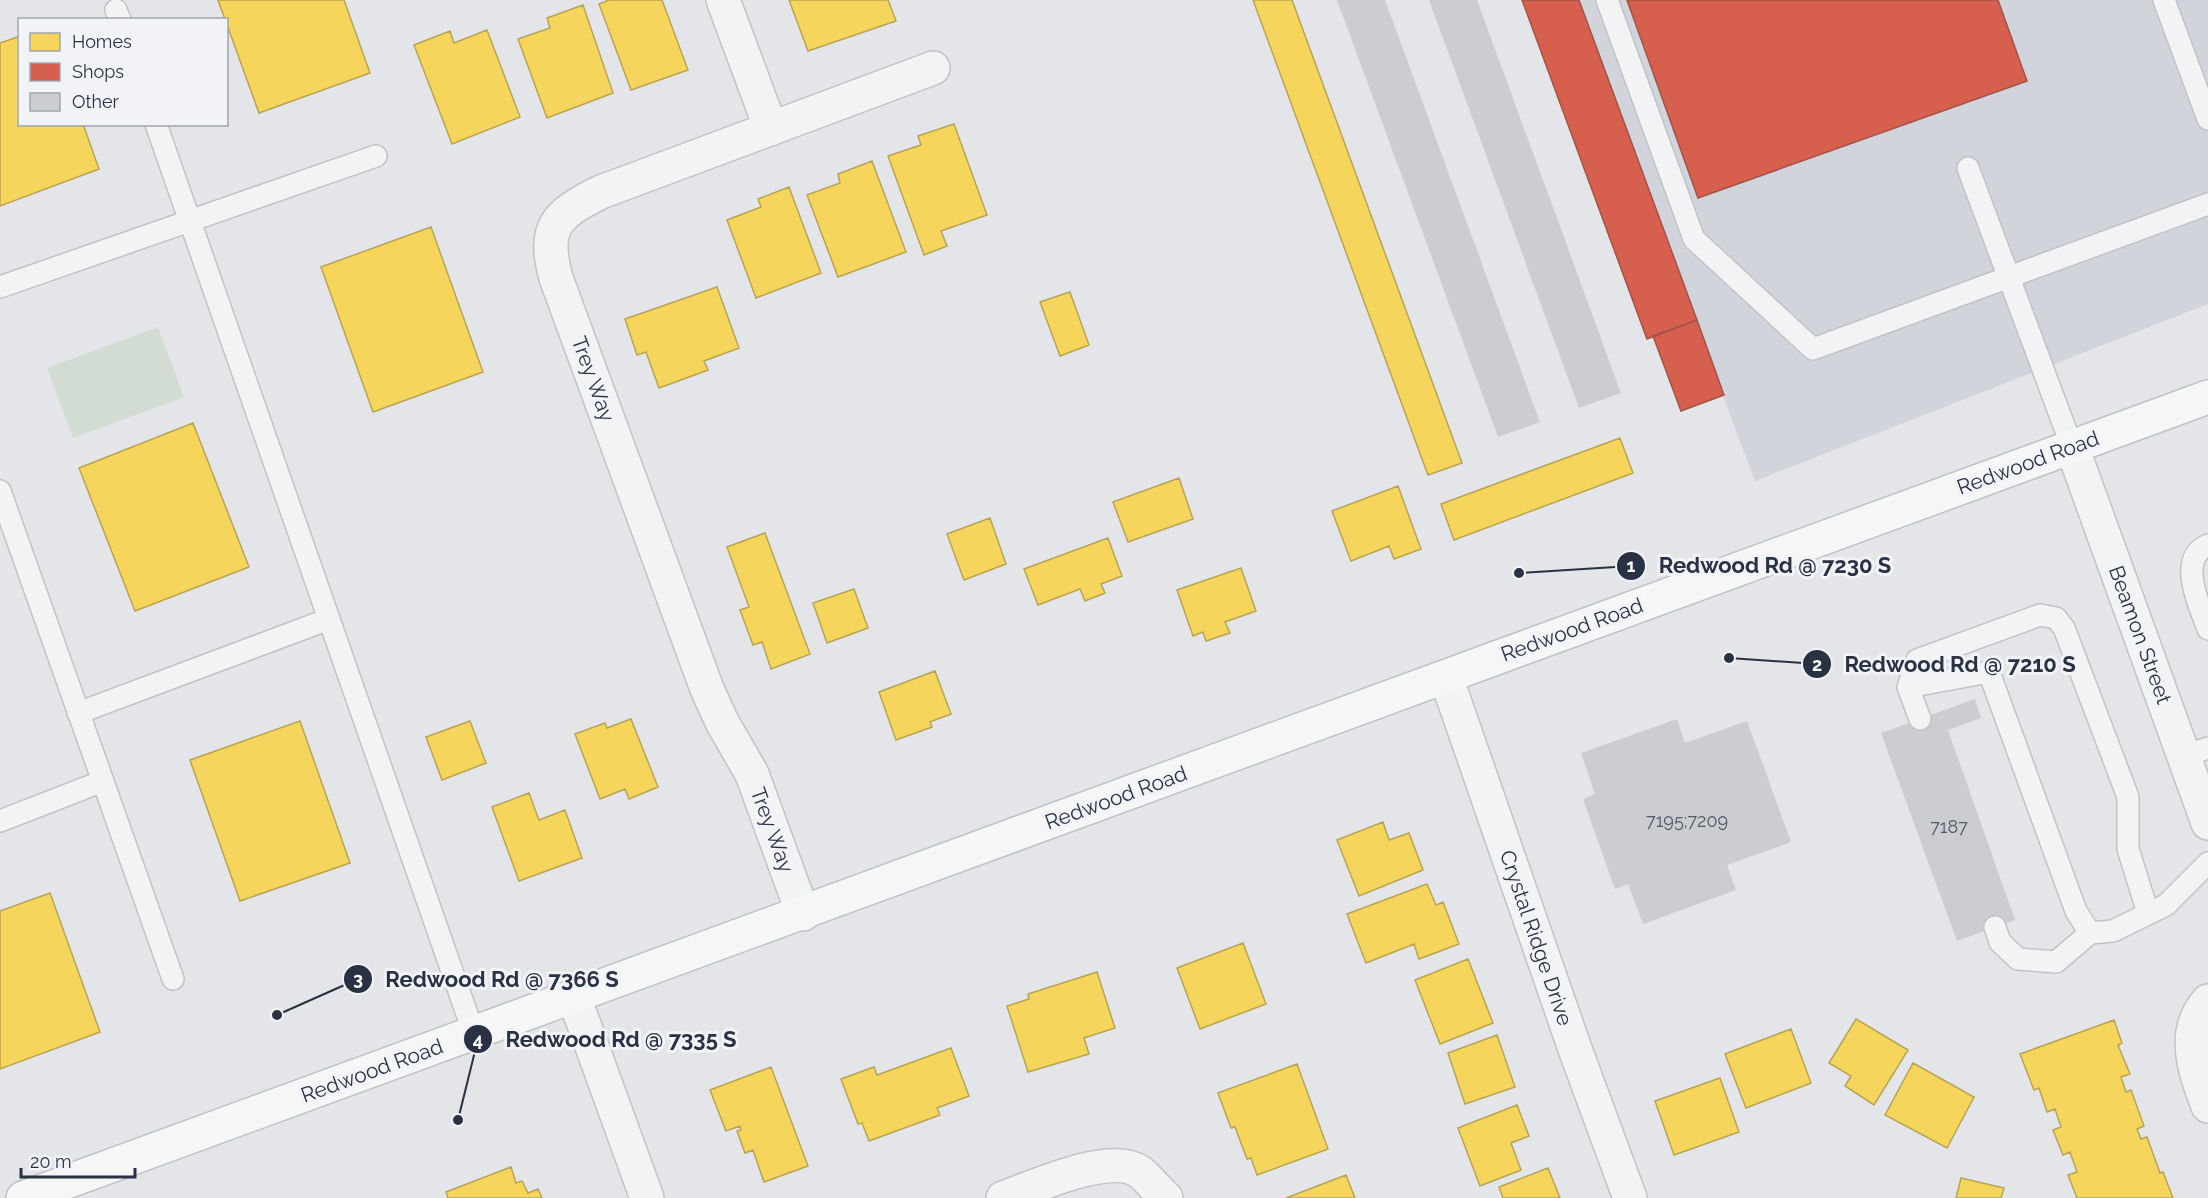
<svg xmlns="http://www.w3.org/2000/svg" width="2208" height="1198" font-family="Raleway,sans-serif">
<rect width="100%" height="100%" fill="#e3e5e8"/>
<!-- built -->
<path fill="#d1d4db" d="M1574,0H2208V304L1755,481Z"/>
<!-- green -->
<path fill="#d3dcd3" d="M158,327L184,397L73,438L47,368Z"/>
<!-- homes -->
<path fill="#f6d55c" stroke="#b8a454" stroke-width="1.5" d="M218,0H344L370,73L259,113Z
M609,0H662L688,70L631,90L599,4Z
M789,0H888L896,21L808,51Z
M1253,0H1292L1462,463L1428,475Z
M583,5L613,93L547,118L518,39L550,28L547,18Z
M487,30L520,117L452,144L414,45L450,31L454,43Z
M20,36V124H83L99,169L0,206V43Z
M954,124L987,215L941,231L947,246L924,255L888,156L921,145L918,136Z
M872,161L906,252L838,277L807,195L840,183L838,174Z
M789,187L821,273L756,298L727,220L761,207L758,199Z
M431,227L483,372L373,412L321,267Z
M717,287L739,348L704,361L708,370L659,388L646,352L637,355L625,319Z
M1070,292L1089,345L1060,356L1040,302Z
M193,423L249,567L135,611L79,468Z
M1620,438L1633,473L1454,540L1441,504Z
M1179,478L1193,519L1128,542L1113,502Z
M1398,486L1421,549L1394,559L1389,546L1351,561L1332,511Z
M990,518L1006,564L964,580L947,534Z
M765,533L810,654L771,669L762,642L753,645L740,610L749,607L727,547Z
M1108,538L1122,576L1101,584L1105,593L1085,601L1080,589L1038,605L1024,569Z
M1241,568L1256,611L1225,622L1230,633L1206,641L1203,632L1193,636L1177,590Z
M854,589L868,628L827,643L813,603Z
M935,671L951,714L930,722L932,727L896,740L879,692Z
M631,719L658,787L629,799L625,789L600,799L575,734L605,723L607,728Z
M300,721L350,863L240,901L190,760Z
M470,721L486,763L442,780L426,737Z
M529,793L539,820L565,810L582,858L519,881L492,807Z
M1383,822L1389,840L1409,833L1423,870L1359,896L1337,840Z
M1427,884L1436,905L1443,902L1459,944L1419,959L1414,944L1366,963L1347,914Z
M50,893L100,1032L0,1069V911Z
M1243,943L1266,1004L1200,1029L1177,968Z
M1468,959L1493,1023L1440,1044L1415,980Z
M1097,972L1115,1028L1084,1038L1089,1054L1028,1072L1007,1006L1029,999L1028,994Z
M1856,1019L1908,1050L1874,1105L1845,1086L1851,1076L1829,1063Z
M2114,1020L2122,1043L2118,1045L2130,1074L2121,1077L2126,1092L2131,1090L2144,1126L2137,1129L2141,1139L2147,1137L2160,1173L2163,1172L2173,1198H2077L2068,1175L2077,1172L2070,1152L2063,1155L2053,1130L2061,1127L2055,1109L2047,1112L2039,1088L2034,1090L2020,1054Z
M1791,1029L1811,1083L1746,1108L1725,1054Z
M1497,1035L1515,1087L1465,1104L1448,1053Z
M951,1048L969,1096L937,1108L940,1115L869,1141L862,1123L858,1124L841,1079L874,1067L877,1075Z
M1913,1063L1974,1097L1947,1148L1885,1115Z
M1297,1064L1328,1149L1257,1175L1251,1158L1247,1159L1235,1127L1231,1128L1218,1093Z
M771,1067L808,1166L764,1182L753,1150L745,1153L737,1131L741,1130L740,1126L726,1131L710,1090Z
M1720,1078L1739,1132L1674,1155L1655,1101Z
M1517,1105L1529,1136L1511,1143L1521,1170L1480,1186L1458,1128Z
M511,1167L516,1183L522,1181L528,1193L538,1189L542,1198H448L446,1192Z
M1548,1168L1560,1198H1503L1499,1187Z
M1346,1175L1355,1198H1286Z
M1961,1178L2004,1188L2001,1198H1956Z"/>
<!-- shops -->
<path fill="#d6604d" stroke="#a2524a" stroke-width="1.5" d="M1522,0H1579L1697,320L1647,339Z
M1627,0H1998L2027,81L1698,198Z
M1697,320L1724,395L1681,411L1653,336Z"/>
<!-- building -->
<path fill="#cbcdd0" d="M1337,0H1385L1540,422L1498,437Z
M1429,0H1477L1621,393L1579,408Z
M1975,699L1981,718L1948,730L2015,920L1957,941L1881,733Z
M1677,719L1685,743L1747,721L1791,842L1727,865L1736,890L1643,924L1628,884L1615,889L1583,799L1595,794L1581,753Z"/>
<g fill="none" stroke-linecap="round" stroke-linejoin="round">
<!-- lane casing -->
<g stroke="#c1c3c6" stroke-width="24">
<path id="lane" d="M1607,0L1694,239L1813,349L2208,204
M2164,0L2208,119
M116,10L120,20
M156,124L474,1034
M1968,168L2072,447
M0,287L376,156
M0,491L173,979
M2208,545C2176,558 2200,607 2208,629
M1908,687L1989,672L2076,911L2090,933L2113,931L2166,905L2208,863
M78,713L329,619
M1920,719L1908,687L1917,660L2040,615L2056,618L2064,628L2128,797V849L2148,913
M2184,756L2208,748
M0,821L103,781
M1995,927L2000,942L2018,959L2056,962L2090,933"/>
</g>
<!-- street casing -->
<g stroke="#c1c3c6" stroke-width="36">
<path id="street" d="M723,0L771,129
M2072,447L2208,823
M1446,677L1575,1049L1630,1198
M803,914L752,774L722,722L707,689L556,278C542,227 556,214 601,192L933,68
M574,997L647,1198
M2208,1001C2180,1032 2195,1072 2208,1106
M1003,1198C1034,1187 1111,1151 1140,1172C1149,1179 1157,1190 1166,1198"/>
</g>
<!-- primary casing -->
<g stroke="#bfc2c6" stroke-width="36">
<path id="primary" d="M23,1198L2208,397"/>
</g>
<!-- lane -->
<use href="#lane" stroke="#f2f3f5" stroke-width="21"/>
<!-- street -->
<use href="#street" stroke="#f2f3f5" stroke-width="33"/>
<!-- primary -->
<use href="#primary" stroke="#f6f6f7" stroke-width="33"/>
</g>
<g text-anchor="middle" stroke-width="6" stroke-linejoin="round" paint-order="stroke">
<!-- number labels -->
<g font-size="18" fill="#525966">
<text x="1687" y="827">7195;7209</text>
<text x="1949" y="833">7187</text>
</g>
<!-- street labels -->
<g font-size="21" fill="#293142" stroke="#f1f3f7">
<text transform="translate(593 379) rotate(70)" y="7">Trey Way</text>
<text transform="translate(2028 463) rotate(-20)" y="7">Redwood Road</text>
<text transform="translate(1572 630) rotate(-20)" y="7">Redwood Road</text>
<text transform="translate(2140 635) rotate(70)" y="7">Beamon Street</text>
<text transform="translate(1116 798) rotate(-20)" y="7">Redwood Road</text>
<text transform="translate(772 830) rotate(70)" y="7">Trey Way</text>
<text transform="translate(1536 938) rotate(71)" y="7">Crystal Ridge Drive</text>
<text transform="translate(372 1071) rotate(-20)" y="7">Redwood Road</text>
</g>
</g>
<!-- callouts -->
<path fill="none" stroke="#293142" stroke-width="2" d="M1519 573L1631 566M1729 658L1817 664M277 1015L358 979M458 1120L478 1039"/>
<g fill="#293142" stroke="#f1f3f7" stroke-width="2">
<circle cx="1519" cy="573" r="6"/>
<circle cx="1729" cy="658" r="6"/>
<circle cx="277" cy="1015" r="6"/>
<circle cx="458" cy="1120" r="6"/>
<circle cx="1631" cy="566" r="15"/>
<circle cx="1817" cy="664" r="15"/>
<circle cx="358" cy="979" r="15"/>
<circle cx="478" cy="1039" r="15"/>
</g>
<g font-size="18" text-anchor="middle" font-weight="bold" fill="#fff">
<text x="1631" y="572">1</text>
<text x="1817" y="671">2</text>
<text x="358" y="985">3</text>
<text x="478" y="1046">4</text>
</g>
<g font-size="22" text-anchor="middle" font-weight="bold" fill="#293142" stroke="#f1f3f7" stroke-width="6" stroke-linejoin="round" paint-order="stroke">
<text x="1775" y="573">Redwood Rd @ 7230 S</text>
<text x="1960" y="672">Redwood Rd @ 7210 S</text>
<text x="502" y="987">Redwood Rd @ 7366 S</text>
<text x="621" y="1047">Redwood Rd @ 7335 S</text>
</g>
<!-- legend -->
<rect x="18" y="18" width="210" height="108" fill="#f1f3f7" stroke="#a1a5af" stroke-width="1.5"/>
<rect x="30" y="33" width="30" height="18" fill="#f6d55c" stroke="#a1a5af" stroke-width="1.5"/>
<text x="72" y="48" font-size="18" fill="#293142">Homes</text>
<rect x="30" y="63" width="30" height="18" fill="#d6604d" stroke="#a1a5af" stroke-width="1.5"/>
<text x="72" y="78" font-size="18" fill="#293142">Shops</text>
<rect x="30" y="93" width="30" height="18" fill="#cbcdd0" stroke="#a1a5af" stroke-width="1.5"/>
<text x="72" y="108" font-size="18" fill="#293142">Other</text>
<!-- scale -->
<path d="M21 1168v9h114v-9" fill="none" stroke="#293142" stroke-width="3"/>
<text x="30" y="1168" font-size="18" fill="#293142" stroke="#f1f3f7" stroke-width="4.5" paint-order="stroke">20 m</text>
</svg>
